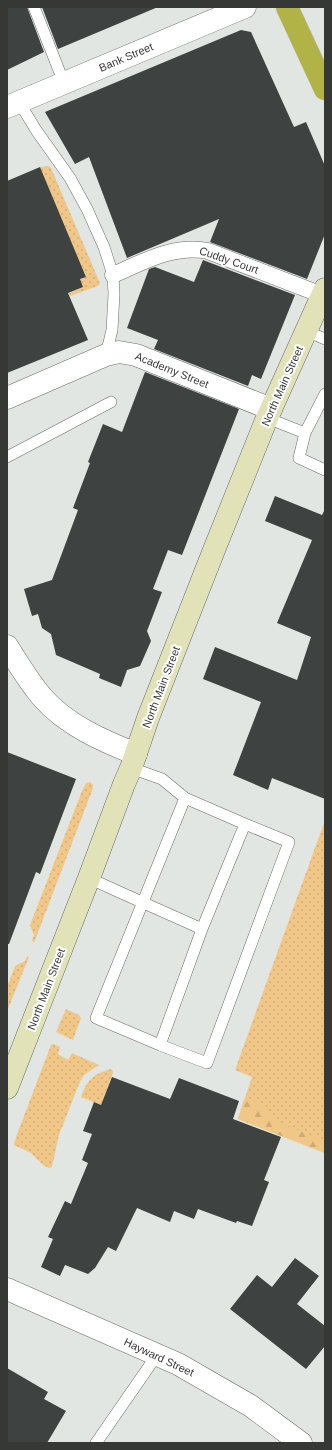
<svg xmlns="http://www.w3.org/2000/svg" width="332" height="1450" font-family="Arial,sans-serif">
<defs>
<pattern id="green-dots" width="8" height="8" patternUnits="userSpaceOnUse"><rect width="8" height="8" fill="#f1c788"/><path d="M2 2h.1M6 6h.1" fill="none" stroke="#cfac76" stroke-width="1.8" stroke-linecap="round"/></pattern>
<pattern id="forest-firs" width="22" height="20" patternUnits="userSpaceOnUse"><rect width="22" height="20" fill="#f1c788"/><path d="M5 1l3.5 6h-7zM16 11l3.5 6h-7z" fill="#cfac76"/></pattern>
</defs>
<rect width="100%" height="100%" fill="#e2e6e2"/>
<!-- green -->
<path fill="url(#green-dots)" d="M49,166L51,168L100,283L98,286L70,296L69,293L83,287L80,279L86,277L40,167Z
M90,782L93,785V788L34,943L32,940L34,935L30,925L82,791L86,783Z
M325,820V1153L238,1119L252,1077L235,1070Z
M27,956L29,957L8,1009L7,1008V987L15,966L25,961Z
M66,1009L79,1015L81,1018L73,1040L56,1032Z
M53,1044L60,1047L58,1054L68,1060L72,1053L99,1065L84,1075L79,1084L59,1135L52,1167L49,1168L43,1165L31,1153L14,1145L16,1137L51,1045Z
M111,1069L113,1071V1073L101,1105L81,1097C87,1080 93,1074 111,1069Z"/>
<!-- forest -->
<path fill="url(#forest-firs)" d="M244,1099L267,1104C266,1111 268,1115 273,1120L325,1141V1153L238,1119Z"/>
<!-- building -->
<path fill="#3e4342" d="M7,7H27L44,52L7,70Z
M42,7H158L58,49Z
M241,30L251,32L294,127L306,122L325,166V234L307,279L210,242L219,219L127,258L89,157L75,164L45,112Z
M40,167L86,277L80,279L83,287L68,293L88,340L7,373V181Z
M203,260L295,295L261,379L252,375L248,386L154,349L158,340L127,328L149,269L155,267L194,282Z
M145,372L239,409L182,555L168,550L153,589L162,592L147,631L151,641L140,666L127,670L121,687L99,678L100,674L56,655L51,634L42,628L38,614L32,616L24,589L52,580L78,510L73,508L90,463L88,462L103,424L122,432Z
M275,496L322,515L325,509V799L272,778L268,790L233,775L261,702L203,679L215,647L297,680L311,637L277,623L312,540L265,521Z
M7,752L76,779L40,874L36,872L9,944H7Z
M112,1077L170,1099L179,1078L239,1101L233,1119L281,1137L264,1180L269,1182L252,1226L237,1221L236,1223L198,1209L194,1219L174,1211L170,1222L137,1208L116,1251L108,1247L95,1268L88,1274L65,1265L60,1276L41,1267L53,1239L48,1237L65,1201L71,1204L88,1163L82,1160L92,1134L83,1131L94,1102L101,1105Z
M295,1258L319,1276L297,1304L325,1326V1346L306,1369L230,1309L257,1275L272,1287Z
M7,1368L48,1392L44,1399L66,1411L47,1443H7Z"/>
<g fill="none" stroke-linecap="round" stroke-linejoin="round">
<!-- service casing -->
<g stroke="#696c69" stroke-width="12">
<path id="service" d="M34,7L64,83
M19,102L36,130L70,178L87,209L104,247L113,275L114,294L112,330L106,355
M306,331L325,339
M267,418L305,433L325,394
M305,433L299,458L325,470
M7,457L111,402
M131,768L162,779L185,798
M89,878C127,896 165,912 202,929L160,1045L96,1018L185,798L245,824L202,929
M160,1045L207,1063L289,842L245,824
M96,1443L157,1355"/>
</g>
<!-- pedestrian casing -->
<g stroke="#696c69" stroke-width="17">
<path id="pedestrian" d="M113,275C143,262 174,244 208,251L322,295"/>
</g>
<!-- minor casing -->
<g stroke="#696c69" stroke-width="23">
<path id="minor" d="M7,107L245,7
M7,398L106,355L119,352L136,355L271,409
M7,646C18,663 29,682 42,697C66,725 103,741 136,754
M7,1289L178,1364L251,1406L301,1443"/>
</g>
<!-- secondary casing -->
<g stroke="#696c69" stroke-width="23">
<path id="secondary" d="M7,1088L89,878L124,784L131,768L148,718L214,550L267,418L325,289"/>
</g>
<!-- trunk casing -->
<g stroke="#c3c3c3" stroke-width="23">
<path id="trunk" d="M287,7L325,89"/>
</g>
<!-- service -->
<use href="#service" stroke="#fff" stroke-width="11"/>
<!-- pedestrian -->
<use href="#pedestrian" stroke="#fff" stroke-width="16"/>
<!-- minor -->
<use href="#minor" stroke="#fff" stroke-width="22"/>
<!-- secondary -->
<use href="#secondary" stroke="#e2e2b9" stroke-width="22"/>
<!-- trunk -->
<use href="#trunk" stroke="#b2b346" stroke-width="22"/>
</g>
<g text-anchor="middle" stroke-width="4" stroke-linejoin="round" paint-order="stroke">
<!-- street labels -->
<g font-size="11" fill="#363836" stroke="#fff">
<text transform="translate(126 57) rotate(-23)" y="4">Bank Street</text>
<text transform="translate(229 260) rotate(19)" y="4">Cuddy Court</text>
<text transform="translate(172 370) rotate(22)" y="4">Academy Street</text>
<text transform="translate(282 386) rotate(-66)" y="4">North Main Street</text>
<text transform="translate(161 687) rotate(-69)" y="4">North Main Street</text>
<text transform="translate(46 989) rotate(-69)" y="4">North Main Street</text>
<text transform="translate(159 1357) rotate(25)" y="4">Hayward Street</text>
</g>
</g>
<!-- border -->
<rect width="332" height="1450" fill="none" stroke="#363836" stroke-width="16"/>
</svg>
